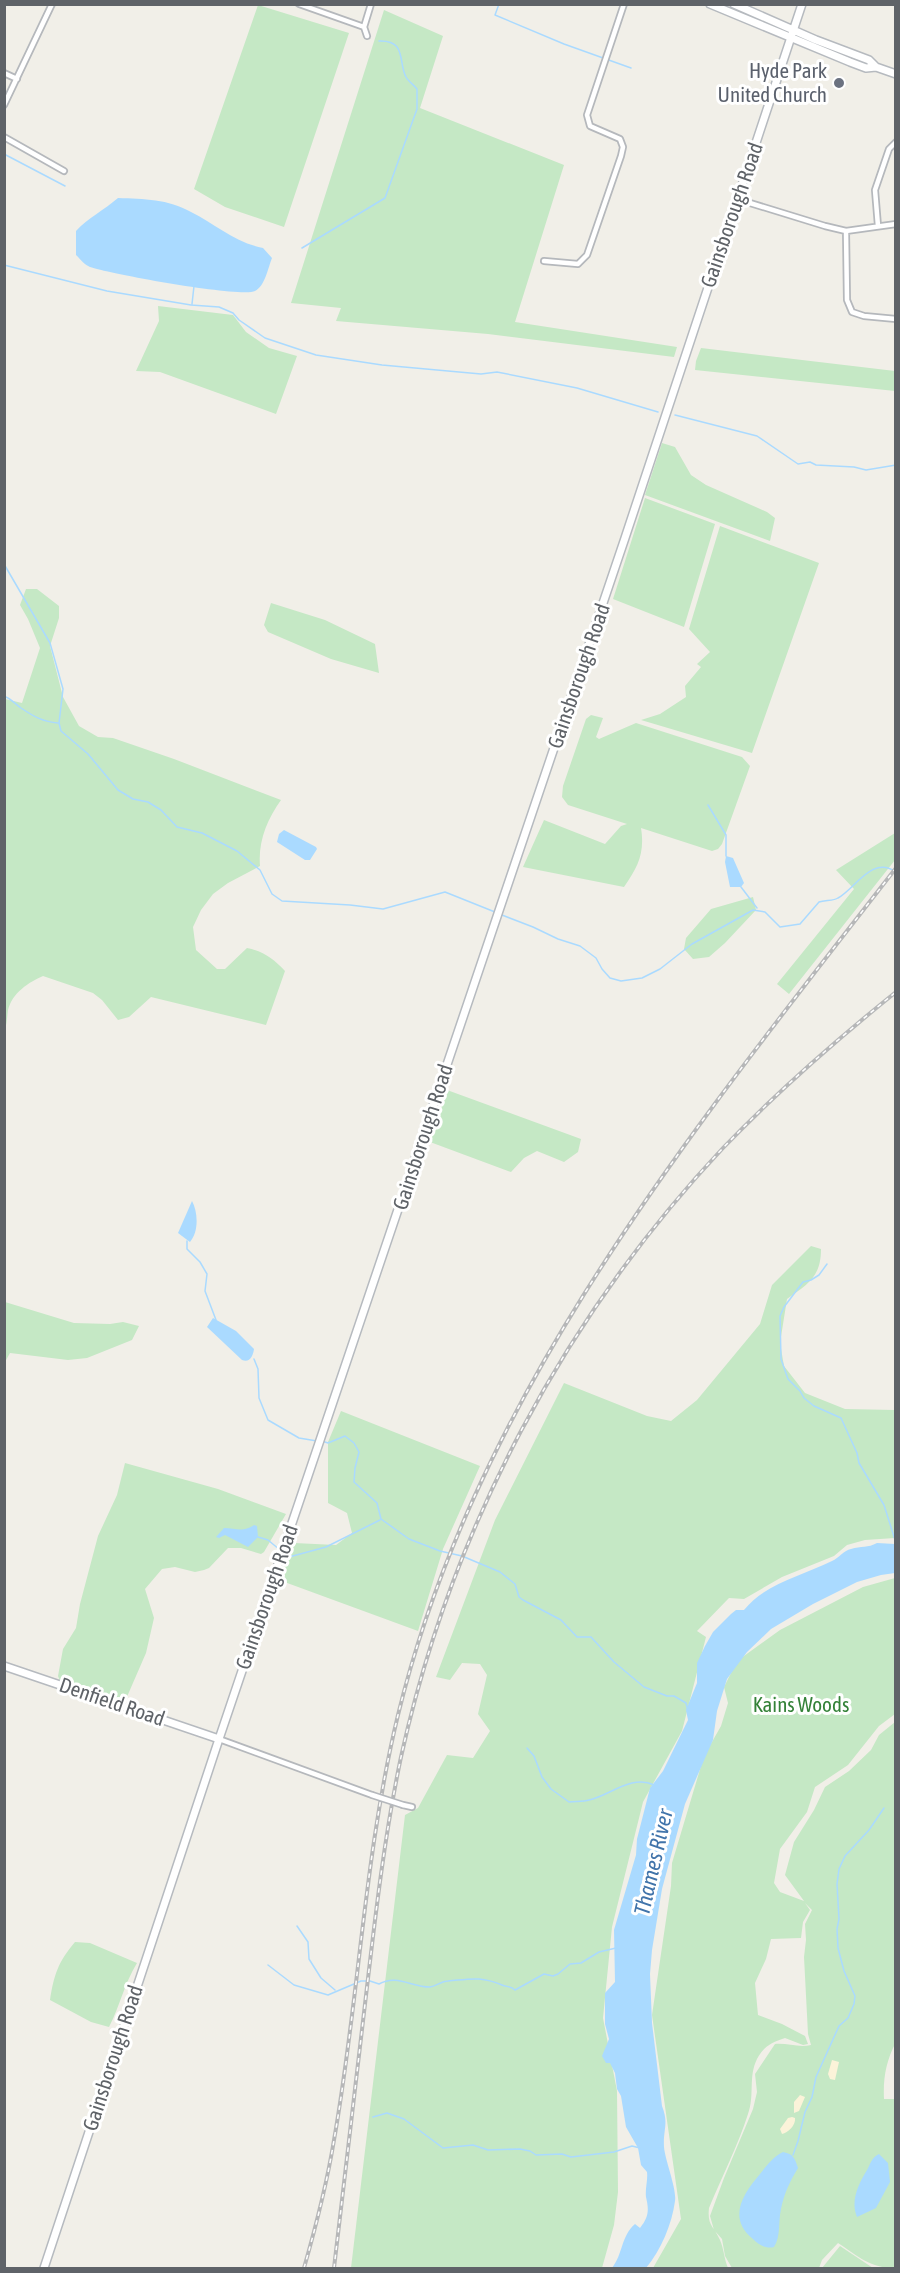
<svg xmlns="http://www.w3.org/2000/svg" width="900" height="2273" font-family="'Asap Condensed',sans-serif">
<rect width="100%" height="100%" fill="#f1efe8"/>
<!-- green -->
<path fill="#c5e8c5" d="M258,5L349,33L284,227L225,207L194,189Z
M384,10L443,36L420,108L564,165L515,322L677,347L674,357L488,334L336,321L341,308L291,303Z
M158,306L233,315L246,332L269,348L297,356L276,414L160,372L136,371L159,321Z
M701,348L895,371V391L695,370L696,361Z
M662,443L675,447L691,475L706,485L767,512L775,518L770,541L645,495Z
M645,498L715,524L684,627L613,599Z
M720,526L819,563L752,753L641,720L660,714L686,697L685,686L701,667L697,664L710,652L689,629Z
M26,589H37L59,606V618L50,646L63,697L79,726L98,737L113,738L174,759L281,800C267,820 258,841 260,866L228,883L213,894L201,910L193,927L196,950L217,969H225L247,948C263,951 274,959 285,971L266,1025L151,997L129,1017L118,1020L102,1000L93,993L43,976C29,982 12,993 8,1010C7,1017 7,1023 5,1029V699L22,703L40,648L28,619L20,605Z
M271,603L325,620L375,644L379,673L331,659L268,632L264,625Z
M591,715L603,718L596,737L599,739L636,723L742,757L750,766L722,844L718,849L712,851L641,828C645,853 638,867 624,887L523,867L544,820L605,844L621,826L627,824L568,805L562,797L563,786L586,719Z
M895,833V860L789,994L777,984L854,889L836,870Z
M753,897L756,910L725,943L709,957L693,959L684,949L686,938L711,909Z
M447,1090L581,1139L578,1152L564,1162L537,1151L524,1158L511,1172L430,1142Z
M811,1246L821,1249C821,1277 808,1284 787,1299L780,1343L784,1366L805,1393L845,1409L895,1410V1538L865,1540L847,1545L834,1556L782,1577L744,1599L729,1598L697,1631L706,1637L682,1731L643,1802L612,1927L603,2018L617,2091L618,2192L614,2225L602,2268H351L405,1815L418,1808L447,1755L473,1758L490,1731L478,1714L487,1675L480,1664L462,1663L450,1680L436,1677L495,1520L564,1383L647,1416L671,1421L697,1400L760,1324L772,1285Z
M5,1302L74,1323L110,1324L123,1322L139,1326L132,1340L87,1358L68,1360L10,1353L5,1362Z
M341,1411L480,1466L443,1549L418,1631L279,1580L294,1543L336,1545L352,1533L347,1513L328,1503V1442Z
M125,1463L218,1489L286,1514L264,1552L261,1554L241,1548H228L209,1568L204,1570L195,1572L175,1567L162,1569L145,1589L154,1618L146,1653L126,1699V1708L78,1692L60,1681L58,1676L63,1649L76,1628L80,1604L98,1536L117,1495Z
M895,1578V1714L879,1726L848,1765L815,1787L807,1812L780,1849L774,1883L780,1892L804,1901L785,1875L794,1842L814,1810L825,1787L849,1771L871,1750L879,1735L895,1722L896,2042C886,2061 883,2078 884,2099H895V2268C870,2268 859,2257 838,2243L822,2260L819,2268H732L725,2256L722,2239L714,2230L710,2216L724,2178L753,2109L757,2092L755,2074L775,2044C788,2043 799,2048 811,2045L808,2034L804,1957L806,1940L805,1924L812,1910L805,1903L810,1910L803,1922L801,1938L771,1939L766,1959L755,1983L758,2015L782,2024L805,2036L808,2044L803,2045L785,2038C772,2042 763,2047 757,2059C748,2077 755,2095 748,2114C738,2145 722,2177 709,2208C707,2226 714,2226 720,2240C724,2249 724,2259 728,2268H653L681,2219L652,2015L671,1886L672,1863L704,1756L721,1726L728,1703L724,1687L737,1661L780,1630L863,1587Z
M75,1942L90,1943L137,1963C124,1984 120,2006 109,2027L91,2022L50,2000C54,1975 58,1962 75,1942Z
M840,2246L873,2268H822Z"/>
<!-- sand -->
<path fill="#fbf3d9" d="M832,2060L839,2062L835,2080L830,2079L828,2074Z
M800,2095L805,2097L799,2111L794,2113V2102Z
M792,2117L795,2118C796,2125 788,2133 782,2134L780,2129L788,2118Z"/>
<!-- water -->
<path fill="#aadaff" d="M118,198C144,199 168,199 191,212C215,224 236,243 263,248L272,258C268,268 265,286 255,291C242,298 110,274 90,267C85,265 81,260 76,255V231C88,218 104,210 118,198Z
M284,830L316,847L317,849L310,860H305L277,842L279,834Z
M726,856L733,858L744,883L741,887H730L725,862Z
M192,1201C198,1212 199,1232 190,1242L178,1233Z
M213,1318L236,1331L254,1349C253,1356 250,1363 242,1360L207,1327Z
M254,1525L257,1526L258,1537L248,1547L225,1535L219,1538L216,1537L224,1528C236,1528 242,1533 254,1525Z
M877,1543L895,1544V1573L881,1575L857,1582L813,1604L771,1629L747,1652L727,1679L717,1711L713,1740L685,1804L662,1889L652,1950L650,1974L652,2023L662,2106C669,2124 663,2129 664,2147C665,2160 677,2189 675,2201C672,2224 661,2250 646,2268H612C623,2254 621,2236 635,2224L640,2228C649,2217 649,2210 646,2197C645,2189 648,2180 647,2172L641,2165L638,2148L626,2127L621,2096L617,2089L615,2073L610,2063H606L602,2056L609,2039L605,2024V1993L615,1982L614,1930L636,1855L637,1839L650,1788L663,1771L688,1720L686,1710L697,1683V1663L705,1646L713,1632L731,1614L736,1610H744C766,1583 802,1576 832,1561C839,1558 844,1550 851,1549C861,1546 868,1548 877,1543Z
M783,2152C794,2154 795,2159 798,2168C790,2181 784,2194 781,2209C778,2222 781,2236 774,2247C766,2249 759,2245 753,2239C727,2218 743,2194 760,2174C767,2165 773,2157 783,2152Z
M879,2154L888,2163L890,2182L876,2208L857,2217C850,2201 859,2183 867,2170C871,2163 871,2158 879,2154Z"/>
<g fill="none" stroke-linecap="round" stroke-linejoin="round">
<!-- stream -->
<path stroke="#aadaff" stroke-width="1.5" d="M499,4L495,15L564,44L631,68
M4,154L65,186
M302,248L385,198L417,109V89C414,85 408,81 406,77C398,62 407,40 379,41
M4,265L107,291L191,305L219,307L233,313L239,320L265,338L316,355L382,365L481,374L497,372L577,388L658,412
M192,304L194,286
M675,415L757,436L798,464L810,462L816,465L854,467L866,470L896,465
M4,564L50,643L63,689L59,723L61,731L88,754L118,790L133,799L148,802L161,810L177,827L202,833L237,851L260,870L272,894L282,901L350,905L383,909L445,892L495,912
M4,696C12,699 14,703 21,708C33,716 43,722 58,723
M708,805L726,835V856
M741,887L757,908
M502,915L533,927L558,939L580,946L596,958L602,969L610,978L621,981L642,978L660,969L692,944L753,910L765,912L780,927L800,924L819,902C825,900 834,901 838,898C856,888 872,855 896,872
M187,1241V1249L200,1262L207,1274L205,1291L216,1320
M827,1264L819,1275L811,1280L803,1282L784,1307L780,1316L781,1359L788,1379L800,1391L804,1398L814,1406L841,1418L857,1453L859,1463L884,1505L896,1543
M254,1359L258,1369L259,1398L268,1420L299,1438L317,1441
M322,1441L328,1443L345,1436L354,1443L359,1452L355,1468L354,1482L377,1503L381,1519L409,1539L440,1551L462,1556L500,1572L515,1584L519,1597L523,1600L561,1620L577,1637H591L614,1662L644,1687L667,1696H674L686,1703L688,1711
M258,1537L268,1540L280,1550
M284,1552L289,1557L326,1547L380,1520
M527,1748L534,1756L542,1777L551,1789L569,1802C575,1801 583,1802 589,1800C609,1796 632,1774 654,1785
M297,1926L308,1942L309,1959L321,1978L335,1990
M268,1965L294,1985L328,1995L361,1981H370L379,1984C397,1974 411,1987 430,1987C436,1986 442,1981 448,1981C471,1979 480,1976 502,1985C507,1987 511,1986 515,1990L544,1974L553,1976L558,1974L570,1964L581,1963L599,1952L616,1948
M373,2117L387,2113L404,2119L443,2148L473,2145L488,2150L520,2149L530,2151L536,2155L562,2154L571,2157L614,2152L632,2146L640,2148
M793,2155L798,2141L805,2112L812,2097L816,2077L839,2026L848,2018L854,2004L855,1996L844,1971L838,1948L837,1929L839,1919L837,1884L839,1869L845,1856L869,1830L884,1808"/>
<!-- street casing -->
<g stroke="#b5b8bc" stroke-width="8">
<path id="street" d="M299,4L364,27
M364,27L371,4
M364,27L367,36
M4,73L17,79
M4,105L52,4
M4,137L64,171
M737,199L825,226L846,231L896,224
M878,226L875,190L889,149L896,142
M846,231L847,300L852,312L864,316L896,319
M544,261L578,264L587,255L621,156L623,147L620,139L590,126L587,115L624,4
M219,1739L372,1795
M403,1805L412,1807"/>
</g>
<!-- secondary casing -->
<g stroke="#b6babf" stroke-width="10">
<path id="secondary" d="M710,4L850,62L866,68L876,67L896,74
M734,4L816,40L869,60L876,67
M4,1666L219,1739
M44,2268L219,1739L625,538L802,4"/>
</g>
<!-- street -->
<use href="#street" stroke="#fff" stroke-width="4.5"/>
<!-- secondary -->
<use href="#secondary" stroke="#fff" stroke-width="7"/>
<!-- rail casing -->
<g stroke="#b6b7b8" stroke-width="4">
<path id="rail" d="M304,2268C316,2226 327,2183 334,2140C359,1999 364,1855 398,1715C477,1391 695,1127 896,868
M334,2268C345,2175 356,2081 367,1987C376,1910 385,1833 401,1757C451,1530 564,1317 723,1148C777,1092 835,1041 896,992"/>
</g>
<!-- rail -->
<use href="#rail" stroke="#fff" stroke-width="1.5" stroke-dasharray="4.5" stroke-linecap="butt"/>
<!-- street-bridge casing -->
<g stroke="#b5b8bc" stroke-width="8" stroke-linecap="butt">
<path id="street-bridge" d="M372,1795L403,1805"/>
</g>
<!-- street-bridge -->
<use href="#street-bridge" stroke="#fff" stroke-width="4.5"/>
</g>
<!-- markers -->
<circle fill="#6b7280" stroke="#fff" stroke-width="2" cx="839" cy="83" r="6"/>
<g text-anchor="middle" stroke-width="6" stroke-linejoin="round" paint-order="stroke">
<!-- worship labels -->
<g font-size="21" fill="#5b616d" stroke="#fff" text-anchor="end">
<text x="827" y="78">Hyde Park<tspan x="827" dy="24">United Church</tspan></text>
</g>
<!-- street labels -->
<g font-size="21" fill="#5f6368" stroke="#fff">
<text transform="translate(732 215) rotate(-71)" y="7">Gainsborough Road</text>
<text transform="translate(579 676) rotate(-71)" y="7">Gainsborough Road</text>
<text transform="translate(423 1137) rotate(-72)" y="7">Gainsborough Road</text>
<text transform="translate(267 1597) rotate(-71)" y="7">Gainsborough Road</text>
<text transform="translate(112 1702) rotate(19)" y="7">Denfield Road</text>
<text transform="translate(113 2058) rotate(-72)" y="7">Gainsborough Road</text>
</g>
<!-- park labels -->
<g font-size="21" fill="#348238" stroke="#fff">
<text x="801" y="1712">Kains Woods</text>
</g>
<!-- water labels -->
<g font-size="22" font-style="italic" fill="#4174aa" stroke="#fff">
<text transform="translate(653 1862) rotate(-77)" y="8">Thames River</text>
</g>
</g>
<!-- border -->
<rect width="900" height="2273" fill="none" stroke="#5f6368" stroke-width="12"/>
</svg>
